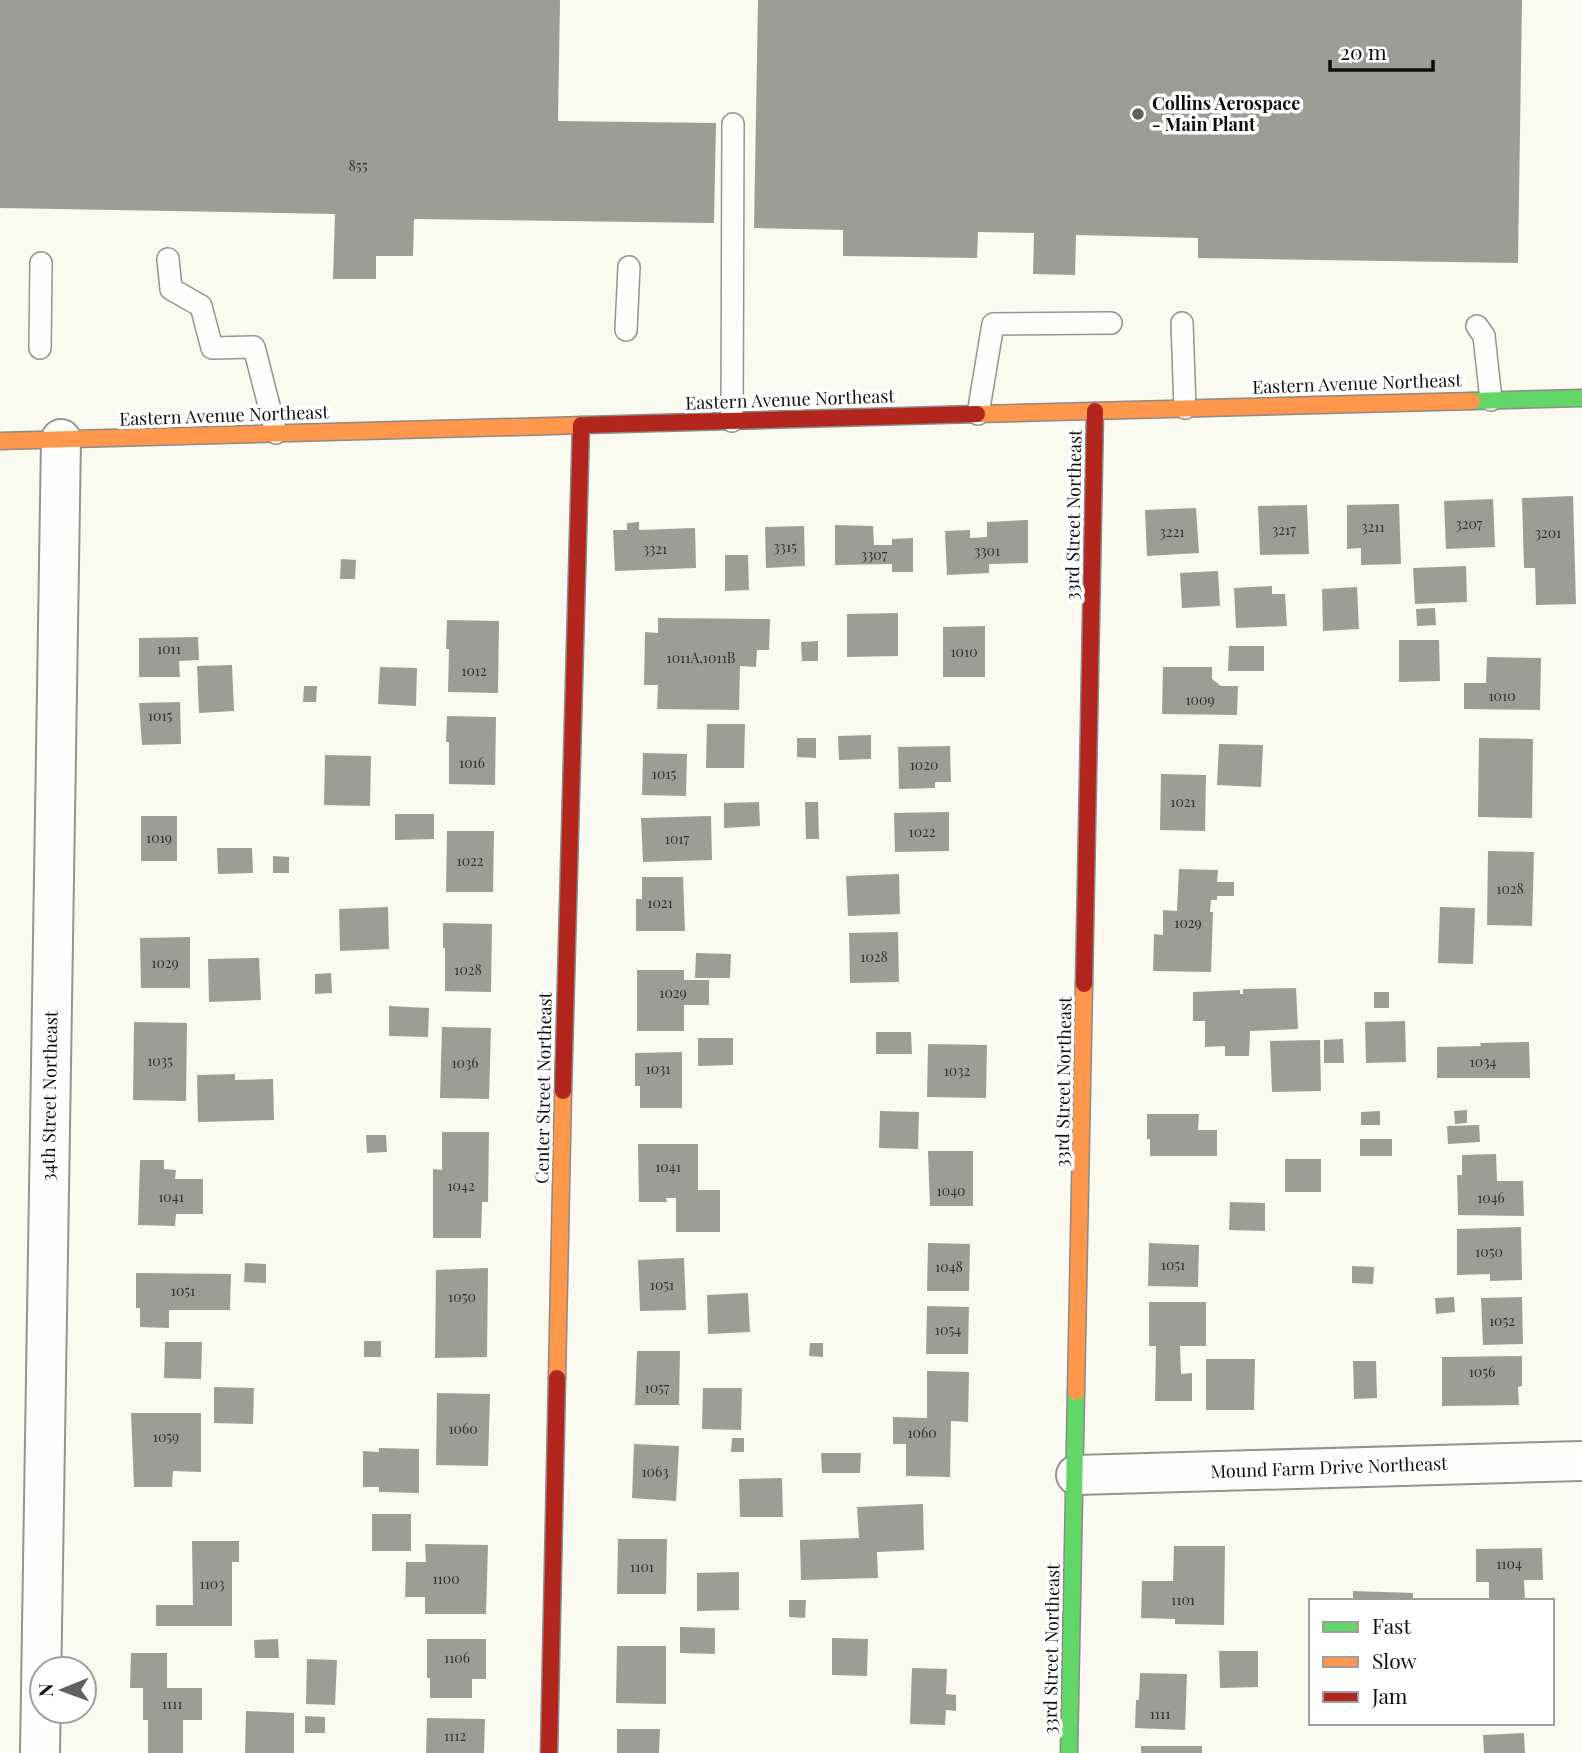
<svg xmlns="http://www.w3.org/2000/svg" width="1582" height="1753" font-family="'Playfair Display',serif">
<rect width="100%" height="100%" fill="#fbfaf1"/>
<!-- building -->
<path fill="#9e9c97" d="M0,0H560L558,121L716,123L714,223L414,219L413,256H376V279H333L335,214L0,208Z
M758,0H1522L1518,263L1198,258V238L1076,235L1075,275L1033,274L1034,233L978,232L977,258L843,256V230L754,228Z
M1573,496L1576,604L1536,605L1535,568H1524L1522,498Z
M1493,499L1495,547L1446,549L1444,501Z
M1399,504L1401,564L1361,565V548L1347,549V505Z
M1307,505L1309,554L1260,555L1258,506Z
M1196,508L1199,553L1147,556L1145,510Z
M1028,520V563L989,564V573L947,575L945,531L970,530V538L987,537V522Z
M639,522V530L695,528L696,568L615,571L613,530H627V523Z
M835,525L873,526L874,545H892V539L913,538V572H892V564L835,565Z
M804,526L805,566L766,568L765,527Z
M725,555H748L749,590L725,591Z
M341,559L356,560L355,579H340Z
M1466,566L1467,602L1415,604L1413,568Z
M1218,571L1220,606L1182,608L1180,573Z
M1272,586V594H1285L1287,626L1236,628L1234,588Z
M1357,587L1359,629L1323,631L1322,589Z
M1435,608L1436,625L1417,626L1416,609Z
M898,613V656L847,657V614Z
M658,618L770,619L769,650H757L756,667L740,666L739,710L657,709L658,685H644L645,632L658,633Z
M447,620L499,621L498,693L448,692L449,649H446Z
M985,626V677H943V627Z
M198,637L199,660L179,661L180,677H139V638Z
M1399,640H1439L1440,681L1399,682Z
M818,641V661H802L801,642Z
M1229,646H1264V671H1228Z
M1487,657L1541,658L1540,710L1464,709V683H1486Z
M232,665L234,711L199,713L197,666Z
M380,667L417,668L416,706L378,704Z
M1163,667H1212V679L1221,686H1238L1237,715L1162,714Z
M304,686H317L316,702H303Z
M180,702L181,744L142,745L139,703Z
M447,716L496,717L495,785L449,784V742H446Z
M707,724H745L744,768H706Z
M871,735V759L839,760L838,736Z
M797,738H816V758L797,757Z
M1479,738L1533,739L1532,818L1478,817Z
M1219,744L1263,745L1261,787L1217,785Z
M950,746L951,782H935V788L899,789L898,747Z
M643,753L687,754L686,796L642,795Z
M325,755L371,756L370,806L324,805Z
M1161,774L1206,775L1205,831L1160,830Z
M759,802L760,826L724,828V803Z
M805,802H818L819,839H806Z
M949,812V851L895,852L894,813Z
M395,814H434V839L395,840Z
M141,816H177V861H141Z
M711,816L712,860L643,862L641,818Z
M447,831H494L493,892H446Z
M217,848H252L253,873L218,874Z
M1488,851L1534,852L1532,926L1487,925Z
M273,856L289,857V873H273Z
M1179,869L1218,870L1217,882H1234V896H1217V900H1211L1210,912H1213L1211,972L1153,971L1154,934L1163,935V910L1177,911Z
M899,874L900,914L848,916L846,876Z
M642,877H683L685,931H636V899H642Z
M388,907L389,949L340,951L339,909Z
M1440,907L1475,908L1473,964L1438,963Z
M443,923L492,924L491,992L445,991V948H443Z
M898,932L899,982L850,983L849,933Z
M190,937V988H141L140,938Z
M696,953L731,954L730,978H695Z
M259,958L261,1000L209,1002L208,959Z
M637,970H684V980H709V1005H684V1031H637Z
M331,973L332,993L315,994V974Z
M1296,988L1298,1029L1250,1031L1249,1056H1225V1046L1205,1047V1021H1193V992L1240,990V994H1243V989Z
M1374,992H1389V1008H1374Z
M389,1006L429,1008L428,1037L389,1036Z
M1405,1021L1406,1062L1366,1063L1365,1022Z
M134,1022L187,1023L186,1101L133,1100Z
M442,1027L491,1028L489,1099L440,1098Z
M876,1032H911L912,1054H876Z
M698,1038H733V1065L698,1066Z
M1343,1039L1344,1063H1324V1040Z
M1320,1040L1321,1091L1272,1092L1270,1041Z
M1529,1042L1530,1078H1437V1047L1481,1046L1480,1043Z
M928,1044L987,1045L986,1098L927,1097Z
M682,1052V1108H640V1086H635V1053Z
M235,1074V1080L273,1079L274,1120L198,1122L197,1075Z
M1467,1110V1123L1455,1124L1454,1111Z
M880,1111L919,1112L918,1149L879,1148Z
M1380,1111V1125H1361V1112Z
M1147,1114H1199L1198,1130H1217V1156H1150V1139H1147Z
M1479,1125L1480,1142L1448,1144L1447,1126Z
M442,1132H489L488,1202H482L481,1238H433V1169L442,1170Z
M366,1135H386L387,1152L367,1153Z
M1360,1139H1392V1156H1360Z
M638,1144H698V1190H720V1232H676V1198H666L667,1202H639Z
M928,1151H973V1206H930Z
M1496,1154L1497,1181H1523L1524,1216L1458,1215L1457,1175H1462V1155Z
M1285,1159H1321V1192H1285Z
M140,1160H164V1169L176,1170L175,1179H203V1214H176L175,1226L138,1225Z
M1230,1202L1265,1203V1231L1229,1230Z
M1521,1227L1522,1280L1490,1281V1274L1457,1275V1229Z
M928,1243L970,1244L969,1291H927Z
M1149,1243L1199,1245L1198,1287L1148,1286Z
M684,1258L686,1310L640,1311L638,1260Z
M245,1263L266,1264V1283L244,1282Z
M1352,1266L1374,1267L1373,1284L1352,1283Z
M488,1268L487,1357L435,1358L436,1270Z
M136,1273L231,1274L230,1310H169V1328L140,1327V1308H136Z
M748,1293L750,1332L708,1334L707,1295Z
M1454,1297L1455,1312L1436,1314L1435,1298Z
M1522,1297L1523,1344L1483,1345L1481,1298Z
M1149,1302H1206V1346H1180L1181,1374L1192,1373V1401H1155L1156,1346H1149Z
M927,1306L969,1307L968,1354H926Z
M364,1341H381V1357H364Z
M165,1342H202L201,1379L164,1378Z
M810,1343H823V1357L809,1356Z
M637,1351H680L679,1405H635Z
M1522,1356V1386L1518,1387L1519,1405L1442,1406V1357Z
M1206,1359H1255L1254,1410H1206Z
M1353,1361H1376L1377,1398L1354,1399Z
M927,1371L969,1372L968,1422L951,1421L950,1477L906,1476V1444H893V1417L927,1418Z
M214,1387L254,1388L253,1424L214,1423Z
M703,1388H742L741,1430L702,1429Z
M437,1393L490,1394L488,1466L436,1465Z
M131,1413H201V1472L173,1471L172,1487H134Z
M732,1438H744V1452H731Z
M634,1444L679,1446L676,1501L632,1498Z
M379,1448L419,1449V1493L379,1492V1487H363V1451L379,1452Z
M821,1453H861L860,1473H822Z
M782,1478L783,1517H740L739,1479Z
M923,1504L924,1550L877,1552L878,1578L801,1580L800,1540L859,1538L857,1507Z
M372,1514H411V1551H372Z
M618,1539H667L666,1594H617Z
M192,1541H239V1562H232V1626H156V1605H193Z
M425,1544L488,1545L486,1614H425V1597H405L406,1562H426Z
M1174,1546H1225L1224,1625L1175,1624V1619L1141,1618L1142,1581H1173Z
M1542,1548L1543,1580H1524L1525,1601H1489V1582H1476V1549Z
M739,1572V1610L697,1611V1573Z
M1353,1591L1413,1593V1601H1353Z
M789,1600H806L805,1618L789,1617Z
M680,1627L715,1628V1654L680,1653Z
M832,1638L868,1639L867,1676L832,1675Z
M278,1639L279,1658H255L254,1640Z
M427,1639H486V1679H472V1698H430V1678H427Z
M617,1646H666V1704L616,1703Z
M1219,1651H1258V1687L1220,1688Z
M131,1653H167V1688H202V1720H183V1753H148V1720H143V1688H130Z
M307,1659L337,1660L335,1705L306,1704Z
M912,1668L947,1669L946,1694L956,1695V1711L946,1710L945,1725L910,1724Z
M1140,1673L1187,1674L1185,1730L1135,1728L1136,1700H1139Z
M246,1711L294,1713V1753H245Z
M305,1716L325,1717V1733H305Z
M427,1718L485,1719L484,1753H426Z
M617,1729H660L659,1753H617Z
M1524,1733L1525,1753H1484L1483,1735Z
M1141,1746H1202V1753H1141Z"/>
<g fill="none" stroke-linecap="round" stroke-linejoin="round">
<!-- lane casing -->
<g stroke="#949490" stroke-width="24">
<path id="lane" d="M168,259L171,289L201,306L212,348L254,347L276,433
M1182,323L1185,408
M1477,326L1484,336L1491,400
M626,330L629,267
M40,348L41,263
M978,414L993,324L1111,323
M732,421L733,124"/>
</g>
<!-- street casing -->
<g stroke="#949490" stroke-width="42">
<path id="street" d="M1076,1475L1582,1461
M40,1753L61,439"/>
</g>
<!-- fast casing -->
<g stroke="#8b8a86" stroke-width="19">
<path id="fast" d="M1472,401L1582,398
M1069,1753L1076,1392"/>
</g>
<!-- slow casing -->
<g stroke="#8b8a86" stroke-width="19">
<path id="slow" d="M977,414L1472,401
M0,441L586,425
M557,1378L563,1091
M1076,1392L1084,984"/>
</g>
<!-- jam casing -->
<g stroke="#8b8a86" stroke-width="19">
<path id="jam" d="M586,425L977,414
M1084,984L1095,411
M563,1091L581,425
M549,1753L557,1378"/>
</g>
<!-- lane -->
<use href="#lane" stroke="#fefefd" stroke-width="21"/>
<!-- street -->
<use href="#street" stroke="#fefefd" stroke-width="38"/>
<!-- fast -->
<use href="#fast" stroke="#63d668" stroke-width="16"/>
<!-- slow -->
<use href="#slow" stroke="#ff974d" stroke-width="16"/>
<!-- jam -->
<use href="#jam" stroke="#b3261e" stroke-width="16"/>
</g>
<!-- markers -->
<circle fill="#60605d" stroke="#fff" stroke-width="2.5" cx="1138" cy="114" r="7"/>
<g text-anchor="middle" stroke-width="7" stroke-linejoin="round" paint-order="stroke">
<!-- number labels -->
<g font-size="14" fill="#313130">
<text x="358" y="171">855</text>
<text x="1469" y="529">3207</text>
<text x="1373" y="532">3211</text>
<text x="1284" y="535">3217</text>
<text x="1172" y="537">3221</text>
<text x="1548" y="538">3201</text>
<text x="785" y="552">3315</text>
<text x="655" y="554">3321</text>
<text x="987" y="556">3301</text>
<text x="874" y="560">3307</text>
<text x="169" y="654">1011</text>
<text x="964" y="657">1010</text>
<text x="701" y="663">1011A,1011B</text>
<text x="474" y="676">1012</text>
<text x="1502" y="701">1010</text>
<text x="1200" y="705">1009</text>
<text x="160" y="721">1015</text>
<text x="472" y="768">1016</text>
<text x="924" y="770">1020</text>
<text x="664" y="779">1015</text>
<text x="1183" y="807">1021</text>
<text x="922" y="837">1022</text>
<text x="159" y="843">1019</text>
<text x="677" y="844">1017</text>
<text x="470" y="866">1022</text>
<text x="1510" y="894">1028</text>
<text x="660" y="908">1021</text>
<text x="1188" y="928">1029</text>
<text x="874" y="962">1028</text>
<text x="165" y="968">1029</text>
<text x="468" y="975">1028</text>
<text x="673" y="998">1029</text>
<text x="160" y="1066">1035</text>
<text x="1483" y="1067">1034</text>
<text x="465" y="1068">1036</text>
<text x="658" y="1074">1031</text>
<text x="957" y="1076">1032</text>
<text x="668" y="1172">1041</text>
<text x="461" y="1191">1042</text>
<text x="951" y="1196">1040</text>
<text x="171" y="1202">1041</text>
<text x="1491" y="1203">1046</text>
<text x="1489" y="1257">1050</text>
<text x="1173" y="1270">1051</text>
<text x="949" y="1272">1048</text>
<text x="662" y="1290">1051</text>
<text x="183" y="1296">1051</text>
<text x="462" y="1302">1050</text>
<text x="1502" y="1326">1052</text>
<text x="948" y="1335">1054</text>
<text x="1482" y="1377">1056</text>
<text x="657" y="1393">1057</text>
<text x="463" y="1434">1060</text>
<text x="922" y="1438">1060</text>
<text x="166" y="1442">1059</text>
<text x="655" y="1477">1063</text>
<text x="1509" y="1569">1104</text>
<text x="642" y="1572">1101</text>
<text x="446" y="1584">1100</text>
<text x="212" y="1589">1103</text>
<text x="1183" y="1605">1101</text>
<text x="457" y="1663">1106</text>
<text x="172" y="1709">1111</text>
<text x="1160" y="1719">1111</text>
<text x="455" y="1741">1112</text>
</g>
<!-- poi labels -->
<g font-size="18" font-weight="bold" fill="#0d0d0d" stroke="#fff" text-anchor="start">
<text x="1152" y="110">Collins Aerospace<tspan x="1152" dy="21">- Main Plant</tspan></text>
</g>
<!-- street labels -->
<g font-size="18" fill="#0d0d0d" stroke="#fff">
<text transform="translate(1357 384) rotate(-2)" y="6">Eastern Avenue Northeast</text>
<text transform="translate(790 400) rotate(-2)" y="6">Eastern Avenue Northeast</text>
<text transform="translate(224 416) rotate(-2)" y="6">Eastern Avenue Northeast</text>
<text transform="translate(1074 515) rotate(-89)" y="6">33rd Street Northeast</text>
<text transform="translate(1064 1082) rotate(-89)" y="6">33rd Street Northeast</text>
<text transform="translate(544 1088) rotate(-89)" y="6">Center Street Northeast</text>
<text transform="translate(50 1096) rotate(-89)" y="6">34th Street Northeast</text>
<text transform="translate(1329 1468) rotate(-2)" y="6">Mound Farm Drive Northeast</text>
<text transform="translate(1052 1649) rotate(-89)" y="6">33rd Street Northeast</text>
</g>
</g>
<!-- legend -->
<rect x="1309" y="1599" width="245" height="126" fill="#ffffff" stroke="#9e9e9e" stroke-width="2"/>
<rect x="1323" y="1622" width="35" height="10" fill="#63d668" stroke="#9e9e9e" stroke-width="2"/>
<text x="1372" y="1634" font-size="21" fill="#0d0d0d">Fast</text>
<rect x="1323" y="1657" width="35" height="10" fill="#ff974d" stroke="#9e9e9e" stroke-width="2"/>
<text x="1372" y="1669" font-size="21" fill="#0d0d0d">Slow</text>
<rect x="1323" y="1692" width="35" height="10" fill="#b3261e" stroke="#9e9e9e" stroke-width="2"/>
<text x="1372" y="1704" font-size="21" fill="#0d0d0d">Jam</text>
<!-- north arrow -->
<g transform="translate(63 1690) rotate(269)"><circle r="33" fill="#ffffff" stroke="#9e9e9e" stroke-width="2"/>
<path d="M0-5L12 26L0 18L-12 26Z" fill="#60605d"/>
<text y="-10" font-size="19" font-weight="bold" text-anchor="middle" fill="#0d0d0d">N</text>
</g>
<!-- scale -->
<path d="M1330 60v10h103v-10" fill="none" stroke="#0d0d0d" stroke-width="3.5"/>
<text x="1340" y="60" font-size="21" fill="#0d0d0d" stroke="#ffffff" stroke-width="5" paint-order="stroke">20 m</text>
</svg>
